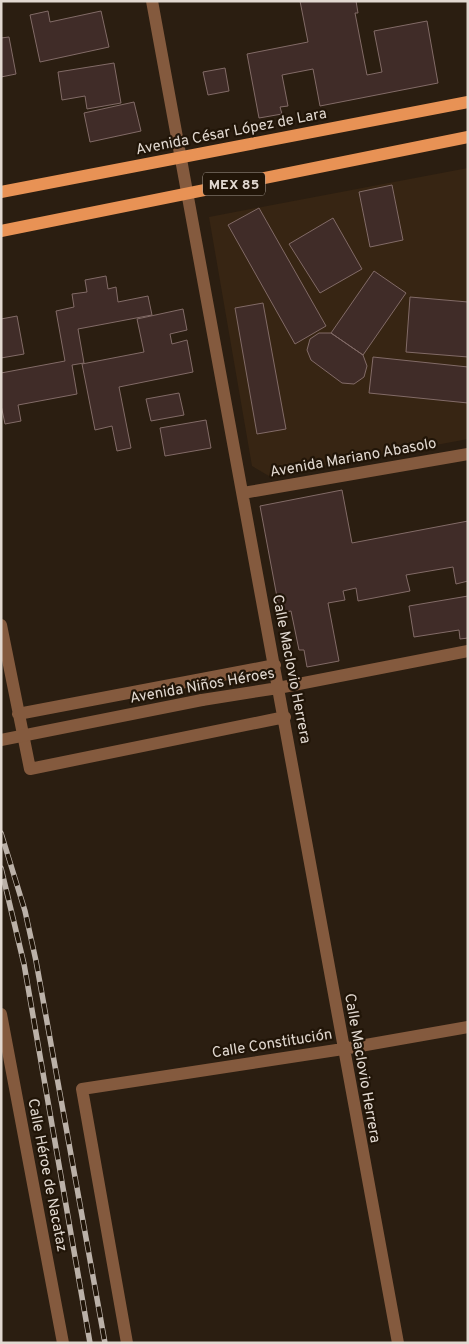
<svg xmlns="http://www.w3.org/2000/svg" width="469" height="1344" font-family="Overpass,sans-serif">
<rect width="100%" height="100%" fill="#2b1e11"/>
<!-- built -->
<path fill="#372513" d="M468,168V439L269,476L252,466L209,217Z"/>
<!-- building -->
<path fill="#402c28" stroke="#826b67" d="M300,1H356L358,13H355L367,75L382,72L374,31L427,21L438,83L320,106L313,69L282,75L288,106L280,107L282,114L259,118L247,54L308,42Z
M48,11L50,22L101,11L109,47L40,62L30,15Z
M9,37L16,74L1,77V38Z
M114,63L121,103L87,109L85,96L62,100L58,72Z
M225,68L229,91L208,95L203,72Z
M134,102L141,131L90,142L84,113Z
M392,185L403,240L370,247L359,192Z
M259,208L326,326L295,344L228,225Z
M333,218L362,269L320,293L289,244Z
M374,271L406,293L363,355L331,333Z
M106,276L108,289L116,287L118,302L148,296L152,315L78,329L84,363L72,365L77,394L18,405L21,421L5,424L1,405V373L65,361L56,311L74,307L72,294L87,292L85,280Z
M410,297L468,302V357L406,352Z
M263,303L286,429L257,434L235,308Z
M183,309L187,330L170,334L172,344L187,340L193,372L119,387L131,448L117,451L112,426L95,430L82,364L144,352L137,319Z
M17,316L24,354L1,358V319Z
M319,333H331L363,355L367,366L364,377L354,384L342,383L311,360L307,350L310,339Z
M373,357L468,367V403L369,393Z
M179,393L184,415L151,421L146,399Z
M206,420L211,448L165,456L160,428Z
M342,490L352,543L468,521V581L456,584L453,567L406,575L410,591L358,601L356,588L343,591L345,600L328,603L339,661L307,667L304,650H299L291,611L280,613L260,506Z
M468,596V638L460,639L459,630L414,637L409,606Z"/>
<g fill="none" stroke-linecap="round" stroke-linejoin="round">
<!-- minor -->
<path stroke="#845a3e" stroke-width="12" d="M152,1L398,1343
M243,493L468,454
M1,625L30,769L285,717
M202,700L278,688L468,651
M18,714L275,665
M1,1014L63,1343
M127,1343L82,1089L343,1049L468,1027"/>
<!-- major -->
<path stroke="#e89255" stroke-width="12" d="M1,192L468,102
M1,231L468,137"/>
<!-- rail casing -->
<g stroke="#bbb1a8" stroke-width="5.5">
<path id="rail" d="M1,833L25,911L36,961L105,1343
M1,868L24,964L90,1343"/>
</g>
<!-- rail -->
<use href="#rail" stroke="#211508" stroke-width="4" stroke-dasharray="11" stroke-linecap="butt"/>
<!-- minor-bridge -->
<path stroke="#845a3e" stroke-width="12" d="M1,740L202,700"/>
</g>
<g text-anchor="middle" stroke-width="4.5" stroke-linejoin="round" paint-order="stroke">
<!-- shield labels -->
<rect fill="#211508" stroke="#a89e95" stroke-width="1" x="203" y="172.5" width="62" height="23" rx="4"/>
<g font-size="14" font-weight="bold" fill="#e2d9d1">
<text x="234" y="189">MEX 85</text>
</g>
<!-- street labels -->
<g font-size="15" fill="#e2d9d1" stroke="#211508">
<text transform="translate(231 131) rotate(-11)" y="5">Avenida César López de Lara</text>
<text transform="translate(353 457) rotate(-10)" y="5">Avenida Mariano Abasolo</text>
<text transform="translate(292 669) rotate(79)" y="5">Calle Maclovio Herrera</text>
<text transform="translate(202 685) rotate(-10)" y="5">Avenida Niños Héroes</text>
<text transform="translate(272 1043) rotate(-9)" y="5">Calle Constitución</text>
<text transform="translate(363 1068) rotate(80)" y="5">Calle Maclovio Herrera</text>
<text transform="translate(48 1175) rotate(79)" y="5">Calle Héroe de Nacataz</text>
</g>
</g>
<!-- border -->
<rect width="469" height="1344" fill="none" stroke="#e2d9d1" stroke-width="5"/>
</svg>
